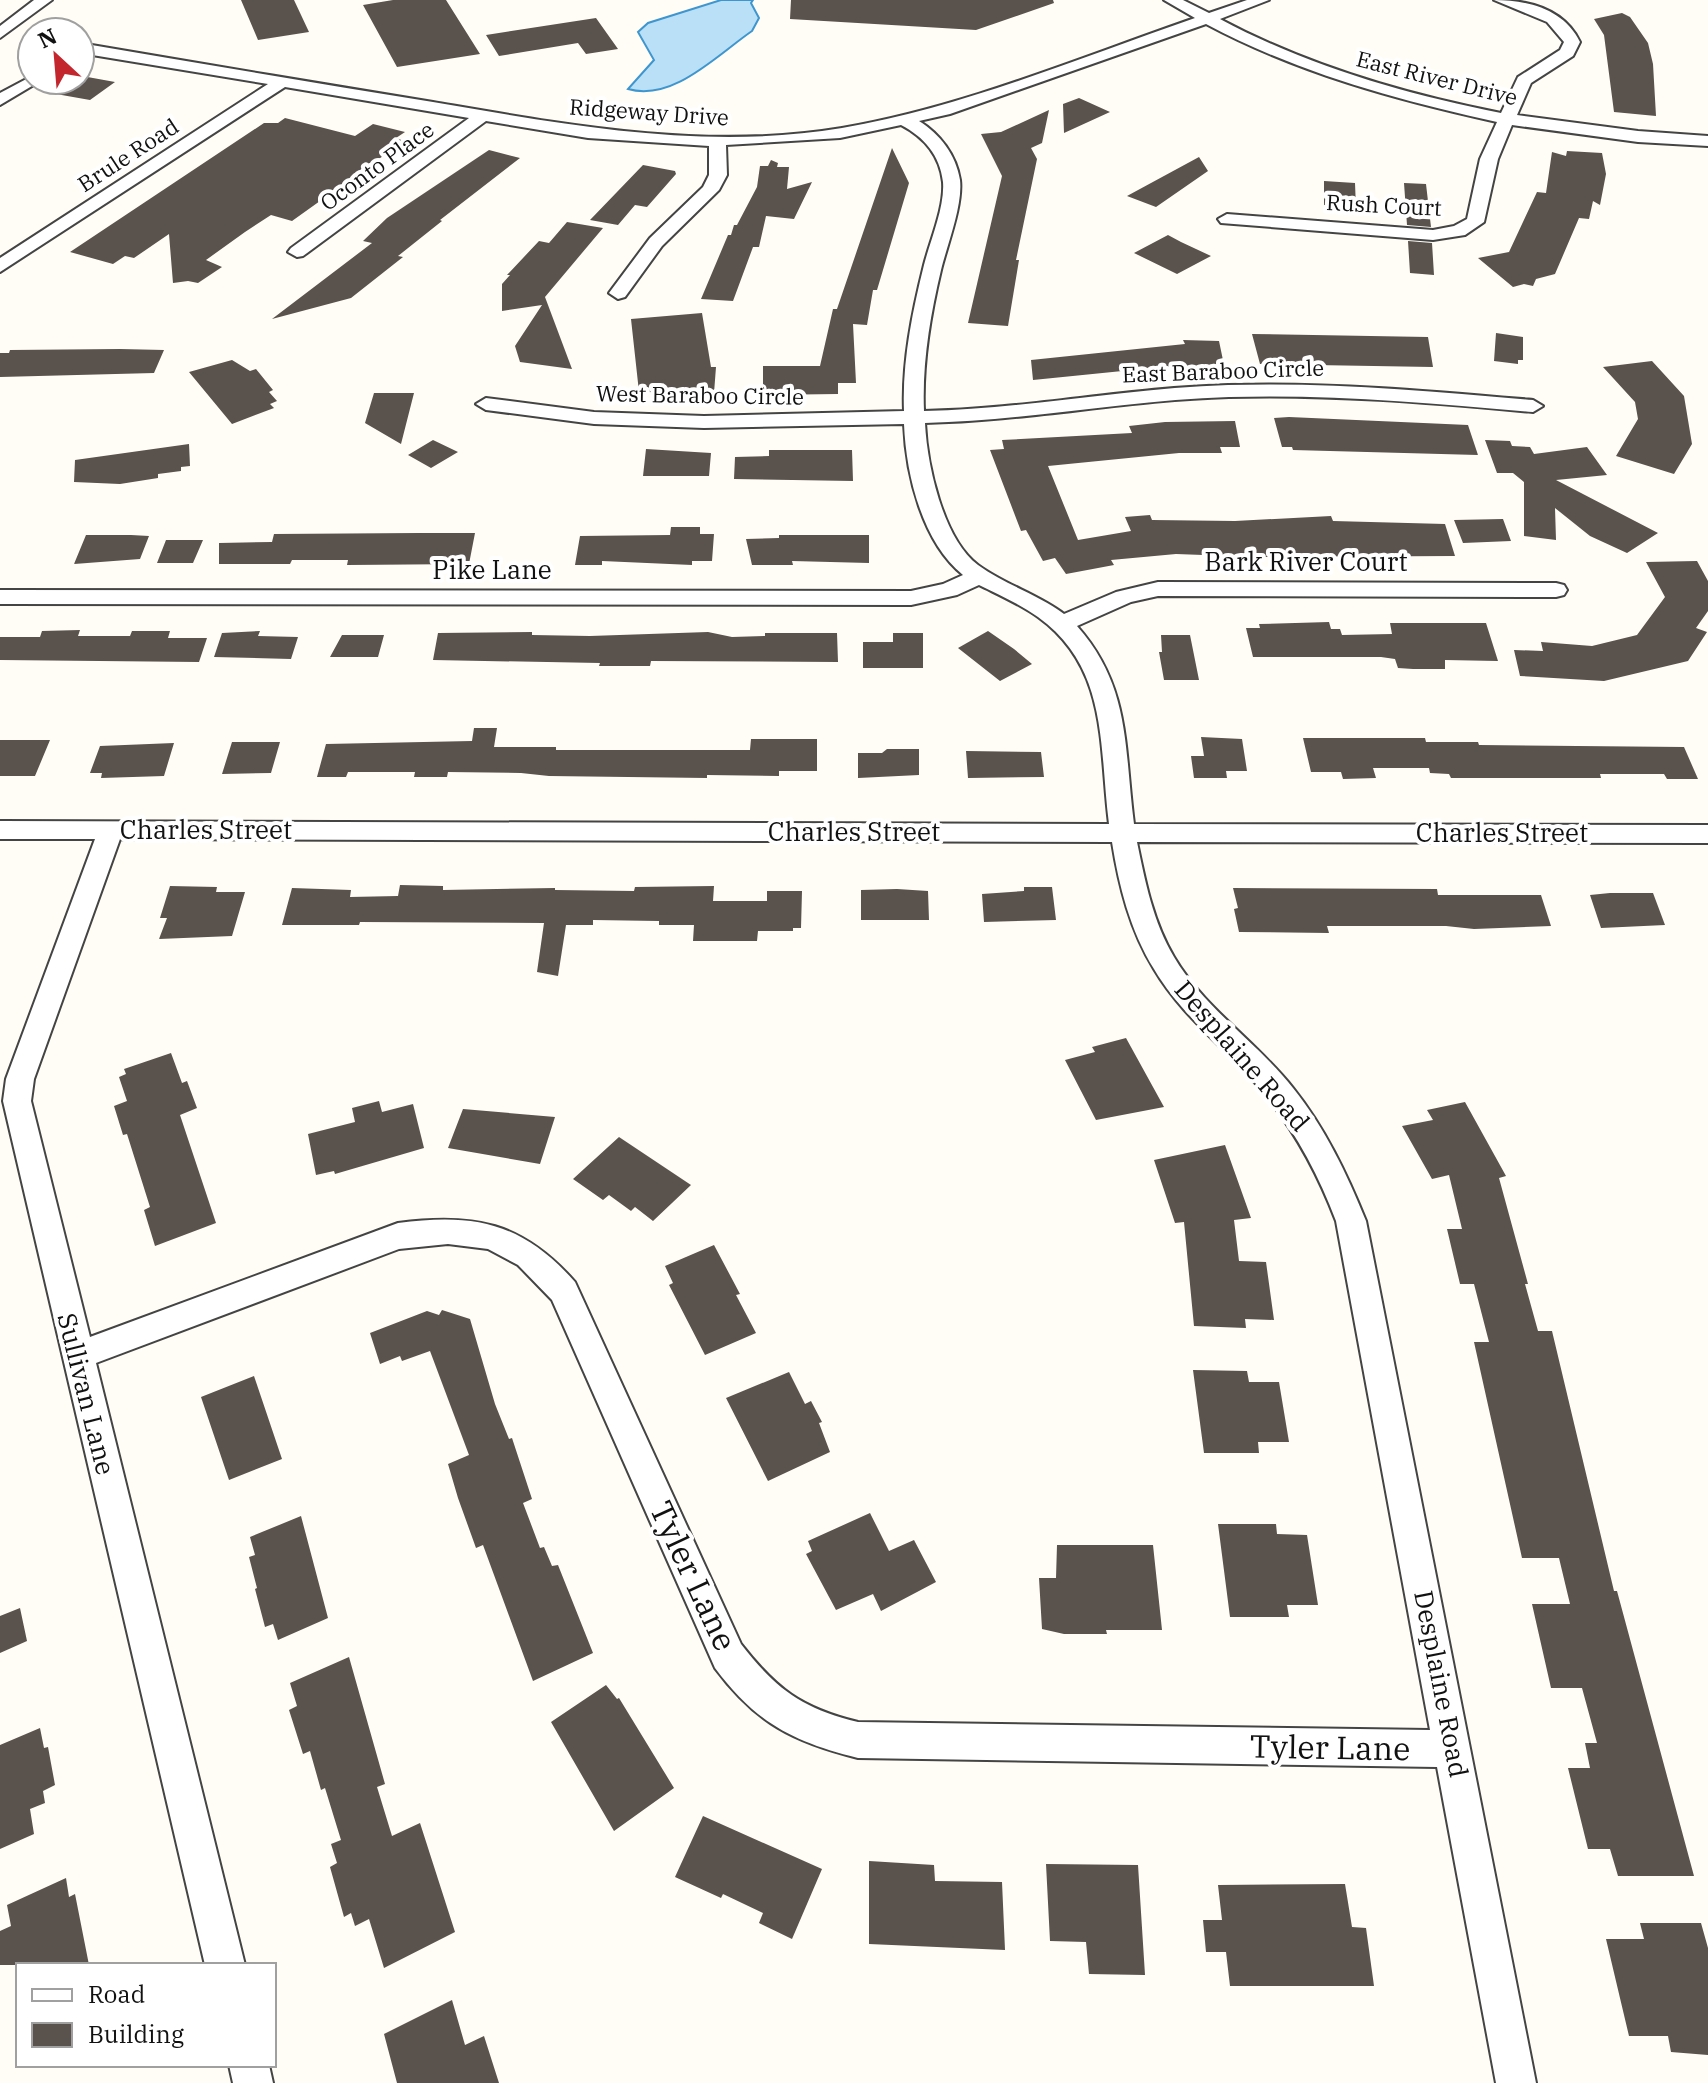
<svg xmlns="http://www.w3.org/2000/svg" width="1708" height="2083" font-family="'IBM Plex Serif',serif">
<rect width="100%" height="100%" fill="#fffdf5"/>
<!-- water -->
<path fill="#b9e0f7" stroke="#3f96cf" stroke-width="2" d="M721,0H753L751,3L759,18L752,31C717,55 673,102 628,89L654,60L638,32L648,23Z"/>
<!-- building -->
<path fill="#5a524d" d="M241,0H294L309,32L258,40Z
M393,0H446L480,54L397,67L363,5Z
M791,0H1053L1054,3L976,30L790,19Z
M1622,13L1630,17L1648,43L1653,64L1656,116L1614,112L1604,35L1594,19Z
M596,18L618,49L586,54L578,43L499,56L486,35Z
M82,76L115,82L90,100L56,94Z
M1079,98L1110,112L1064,133L1063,104Z
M1049,110L1042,143L1031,148L1037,159L1016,260H1019L1008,326L968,323L1002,176L981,134L1001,132Z
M285,118L355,136L373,124L405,132L396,138L404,141L292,221L271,215L245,232L206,260L222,267L198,283L188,281L173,283L169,234L134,258L125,256L113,264L70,252L264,123H278Z
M892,148L909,183L877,290H873L867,325L853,324L856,383H838V394L763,395V366H820L833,309H837Z
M489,150L520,158L440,220L442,221L398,256L403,257L351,298L272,319L372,243L363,241L387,218Z
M1567,151L1602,153L1606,174L1600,205L1593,201L1589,219L1579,218L1555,274L1536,279L1533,286L1524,284L1513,287L1478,258L1509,252L1537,192L1546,193L1552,152L1566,156Z
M1199,157L1208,171L1156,207L1127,196Z
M771,160L778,163L777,167H789L787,189L812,182L794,219L766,216L759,247H753L733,301L701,299L728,235H731L734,225H737L757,187L760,166H768Z
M643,165L675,171L676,174L647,207L635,205L618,225L590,220Z
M1324,181L1355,183L1356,208L1324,205Z
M1404,183L1426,184L1431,227L1407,225Z
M567,222L603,228L545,297L572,369L520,362L515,346L542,305L502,311V284L510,275H507L539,241L549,243Z
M1168,235L1181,242L1211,256L1177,274L1134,253Z
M1408,241L1432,243L1434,275L1410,273Z
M702,313L711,367H716L714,393L639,392L631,319Z
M1496,333L1523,337V360H1518V364L1494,361Z
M1252,334L1428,337L1433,367L1260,364Z
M1183,340L1219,341L1224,365L1162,367L1033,380L1031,360L1185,344Z
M10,350L120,349L164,350L154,373L0,377V353H9Z
M232,360L250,371L256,369L273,390L269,392L277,401L270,404L274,408L232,424L189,372Z
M1652,361L1684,396L1692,444L1674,474L1616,456L1638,419L1635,402L1603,367Z
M374,393H414L401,444L365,423Z
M1289,417L1468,425L1478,455L1293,450L1292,447H1282L1274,418Z
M1235,421L1240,447H1220L1222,453H1179L1048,466L1078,540L1131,531L1125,517L1150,515L1152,520L1235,521L1331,516L1333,521L1445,524L1455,556L1258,557L1176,554L1111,560L1114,565L1066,574L1055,558L1043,561L1026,530L1021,531L990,450L1004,449L1002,440L1132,433L1129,426L1165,422Z
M433,440L458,452L431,468L408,455Z
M1485,440L1510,441L1512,446L1530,447L1534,454L1587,447L1607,475L1556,480L1658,533L1627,553L1590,536L1555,508L1556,540L1524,536V482L1513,473H1497Z
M189,444L190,466L181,467V471L158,474V478L120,484L74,482L75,460Z
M646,449L711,453L709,476H643Z
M769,450H852L853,481L734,479L735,457L769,456Z
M1503,519L1511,541L1463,543L1454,520Z
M671,527H700V534H714L712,561H692V565L602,561V565H575L580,536L670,535Z
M419,533H475L469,564L347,565L348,560H292L290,564H219V543L272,542L274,534Z
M86,535H131L149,536L140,559L74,564Z
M779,535H869V563L792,561L793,565H752L746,539L779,538Z
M166,540H203L193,563H157Z
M1697,561L1708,581V611L1696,628L1707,632L1688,661L1604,681L1520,676L1514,650L1543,651L1541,642L1592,646L1637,635L1665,597L1646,562Z
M1329,622L1331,629H1340L1342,635L1392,634L1390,623H1486L1498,661L1445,660V669H1413L1398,668L1395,659L1381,657H1253L1246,628H1260L1259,624Z
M80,630L78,636H130L132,631H170L168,638H207L199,662L0,660V637H40L42,631Z
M260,631L258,636L298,637L291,659L214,657L222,633Z
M988,631L1014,649L1032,664L1000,681L958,648Z
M532,632V635L590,636L708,632L732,637L765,636V633H837L838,662L651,661L650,666H599L600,663L433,660L438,633Z
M893,633H923V668H863V642H893Z
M342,635H384L378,657H330Z
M1161,635H1190L1199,680H1164L1159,652H1162Z
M474,728H497L494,747H556V750H750L751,739H817V771H779V776L707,775V778L549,776L521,773L448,772L447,777H414L415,772H348L346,777H317L326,744L472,741Z
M1201,737L1242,739L1247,771H1226L1227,778H1194L1191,756H1204Z
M1303,738H1425L1426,742H1478L1479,745L1684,747L1698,779H1667L1664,774H1600L1601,778H1451L1449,774L1430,773L1429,768H1373L1376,778L1343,779L1341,772H1311Z
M0,740H50L35,776H0Z
M232,742H280L271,773L222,774Z
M174,743L164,776L101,778L102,773H90L100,746Z
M887,749H919V775L858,778V753H882Z
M966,751L1041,752L1044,777L968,778Z
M400,885L443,886V890L555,888V890L634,891L635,887L714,886L713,901H767V891H802L801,928H793V931H758L757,941H693L694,925H659V921L593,920V925H566L558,976L537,972L544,923L360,922L359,925H282L292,888L351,890L350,897L398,896Z
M170,886L217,887L216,892H245L232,936L159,939L167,918H160Z
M1024,887H1052L1056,920L984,922L982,894L1024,891Z
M1233,888L1437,889L1438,895H1541L1551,926L1474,929L1446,926H1327L1329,933L1239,932L1234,909L1238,908Z
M897,889L928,891L929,920H861V890Z
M1610,893H1653L1665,925L1601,928L1590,895Z
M1126,1038L1164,1107L1096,1120L1065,1060L1095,1052L1092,1047Z
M171,1053L182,1083L187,1081L197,1108L180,1115L216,1223L155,1246L144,1210L150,1207L127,1134L123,1135L114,1106L127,1101L119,1077L126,1074L124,1069Z
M379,1101L382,1112L413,1104L424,1148L335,1174L334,1171L316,1175L308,1134L355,1122L352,1108Z
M1465,1102L1506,1176L1499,1178L1528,1284H1525L1538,1331H1552L1614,1591H1617L1694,1876H1618L1610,1849H1588L1568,1768H1590L1585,1743H1597L1582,1688H1551L1532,1604H1570L1559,1558H1522L1474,1342H1489L1474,1284H1460L1447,1229H1462L1449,1175L1432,1179L1402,1126L1433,1120L1427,1110Z
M463,1109L555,1117L540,1164L448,1148Z
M619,1137L691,1185L653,1221L635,1207L631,1211L609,1195L603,1200L573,1179Z
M1225,1145L1251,1218L1234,1220L1239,1261L1266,1262L1274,1320L1245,1319L1246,1328L1194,1326L1184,1222L1175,1223L1154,1160Z
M714,1245L740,1294L736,1295L756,1333L705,1355L669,1285L673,1283L665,1266Z
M442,1310L470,1319L495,1404L509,1439L512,1438L532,1499L523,1503L540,1548L544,1547L552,1566L558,1565L593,1653L533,1681L483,1545L476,1548L458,1498L448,1464L469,1455L430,1351L402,1361L400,1356L380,1364L370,1333L427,1311L439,1315Z
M1193,1370L1247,1371L1249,1382H1279L1289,1442H1258L1259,1453H1204Z
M789,1372L805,1404L811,1401L822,1422L819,1423L830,1452L768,1481L726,1398Z
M254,1376L282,1459L229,1480L201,1397Z
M870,1513L889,1551L914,1540L936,1582L881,1611L873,1594L836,1610L806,1554L812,1551L808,1541Z
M301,1516L328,1618L278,1640L273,1624L265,1627L255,1589L257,1588L249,1557L255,1555L250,1537Z
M1218,1524H1276L1277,1534L1307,1535L1318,1605H1287L1289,1617H1230Z
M1057,1545H1153L1162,1630H1106L1107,1634H1064L1042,1629L1039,1578H1056Z
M20,1608L27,1641L0,1653V1616Z
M349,1657L385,1784L377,1787L392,1836L420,1823L455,1932L384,1968L369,1919L355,1926L351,1913L344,1917L330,1867L337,1863L331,1844L341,1840L325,1788L321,1790L310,1751L303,1754L289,1710L297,1706L290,1683Z
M606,1685L617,1699L619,1698L674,1788L614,1831L551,1722Z
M40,1728L44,1748L48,1747L55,1785L43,1791L45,1803L30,1809L34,1834L0,1849V1745Z
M703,1816L822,1869L792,1939L759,1923L763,1913L723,1894L721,1898L675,1877Z
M869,1861L934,1865L935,1881L1002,1882L1005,1950L869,1944Z
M1046,1864L1138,1865L1145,1975L1089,1974L1086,1942L1050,1941Z
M66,1878L69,1897L75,1894L89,1965H0V1931L11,1926L7,1905Z
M1345,1884L1352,1927L1366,1928L1374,1986H1230L1226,1952H1206L1203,1920H1222L1218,1885Z
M1640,1923H1701L1708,1948V2055L1671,2052L1668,2036H1629L1606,1939H1644Z
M452,2000L465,2045L484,2036L499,2083H397L384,2034Z"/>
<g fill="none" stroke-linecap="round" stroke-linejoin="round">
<!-- street casing -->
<g stroke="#444" stroke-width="4">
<path id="street" d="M34,0H52L0,38V26Z
M1164,0H1183L1209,13L1247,0H1269L1220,19C1308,66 1404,94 1501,113L1518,77L1560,50L1564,42L1547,22L1494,0C1528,0 1564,9 1580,42L1573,56L1531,83L1517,115L1638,131L1708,136V146L1638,142L1512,125L1498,159L1484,222L1465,235L1433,240L1221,223L1218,219L1227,214L1433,230L1454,226L1467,219L1480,159L1497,122C1397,100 1298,73 1206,24L950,114L919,121C940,134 956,155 960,180C963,205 947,245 941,270C930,316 922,364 924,411C1026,409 1126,388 1228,385C1331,382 1431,391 1533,400L1543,406L1533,412C1431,403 1331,394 1229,397C1127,400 1026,421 925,423C927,465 943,539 978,565C1005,585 1038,594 1064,614L1116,592L1158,582L1556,583L1564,585L1567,590L1564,595L1556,597L1158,596L1131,602L1077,626C1131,687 1124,748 1134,824L1708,825V843L1137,842C1145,881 1153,922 1174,957C1204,1008 1257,1042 1293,1088C1325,1128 1347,1174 1366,1221L1536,2083H1496L1437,1767L858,1758C793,1742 756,1723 715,1668L552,1300L518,1265L488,1249L448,1244L399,1249L96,1363L245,1965H205L3,1101L6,1079L95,839H0V821L1109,824C1099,747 1109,668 1038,617C1020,604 999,595 979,585L957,595L911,605L0,604V590L911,591L943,584L963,575C922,542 906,474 904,424L704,428L594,424L486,410L476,404L486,398L594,412L704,416L904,411C902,363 912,313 924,265C930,241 945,207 943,182C940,155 924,137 901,125L840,138L726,145L727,175L719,190L662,246L625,297L618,299L609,293L650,238L703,187L709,175V146L588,138L486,121L303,256L297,257L288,252L291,248L469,118L285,87L0,272V258L268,84L80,53V43C198,63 315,83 433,102C568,125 705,151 842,128C964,107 1079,58 1195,18ZM120,839L1112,842C1119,886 1130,930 1154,969C1178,1010 1215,1040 1248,1075C1288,1118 1315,1166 1336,1221L1430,1730L858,1722C801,1708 776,1689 741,1644L575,1282C522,1222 474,1213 398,1223L90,1337L31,1101L34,1079Z
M32,76V80H42L0,105V93Z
M229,2065H269L273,2083H233Z"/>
</g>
<!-- street -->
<use href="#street" fill="#fff" fill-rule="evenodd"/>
</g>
<g text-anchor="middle" stroke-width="8" stroke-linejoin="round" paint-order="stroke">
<!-- far-street labels -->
<g font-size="22" fill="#111" stroke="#fff">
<text transform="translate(1437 78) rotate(14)" y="8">East River Drive</text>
<text transform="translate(649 112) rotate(4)" y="8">Ridgeway Drive</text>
<text transform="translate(128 155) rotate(-33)" y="8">Brule Road</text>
<text transform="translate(377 166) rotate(-36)" y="8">Oconto Place</text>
<text transform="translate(1384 205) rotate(3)" y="8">Rush Court</text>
<text transform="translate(1223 371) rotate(-2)" y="8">East Baraboo Circle</text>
<text transform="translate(700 395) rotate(1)" y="8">West Baraboo Circle</text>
</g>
<!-- street labels -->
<g font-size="26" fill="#111" stroke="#fff">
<text x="1306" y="571">Bark River Court</text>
<text x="492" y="579">Pike Lane</text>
<text x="206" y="839">Charles Street</text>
<text x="854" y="841">Charles Street</text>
<text x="1502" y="842">Charles Street</text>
<text transform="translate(1242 1056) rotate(49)" y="9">Desplaine Road</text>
<text transform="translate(86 1394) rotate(76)" y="9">Sullivan Lane</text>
<text transform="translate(1441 1684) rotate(79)" y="9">Desplaine Road</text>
</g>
<!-- near-street labels -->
<g font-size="32" fill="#111" stroke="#fff">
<text transform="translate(693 1576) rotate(65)" y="11">Tyler Lane</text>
<text transform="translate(1330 1748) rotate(1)" y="11">Tyler Lane</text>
</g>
</g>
<!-- legend -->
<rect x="16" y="1963" width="260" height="104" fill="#ffffff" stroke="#a0a0a0" stroke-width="2"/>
<rect x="32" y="1989" width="40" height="12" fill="#ffffff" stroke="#a0a0a0" stroke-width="2"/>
<text x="88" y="2003" font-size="24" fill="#111111">Road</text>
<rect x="32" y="2023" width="40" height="24" fill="#5a524d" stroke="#a0a0a0" stroke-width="2"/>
<text x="88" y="2043" font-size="24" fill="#111111">Building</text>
<!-- north arrow -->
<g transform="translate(56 56) rotate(334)"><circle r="38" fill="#ffffff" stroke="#a0a0a0" stroke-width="2"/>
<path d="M0-6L14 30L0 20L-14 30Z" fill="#c4262e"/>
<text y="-12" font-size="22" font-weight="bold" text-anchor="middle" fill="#111111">N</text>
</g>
</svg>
